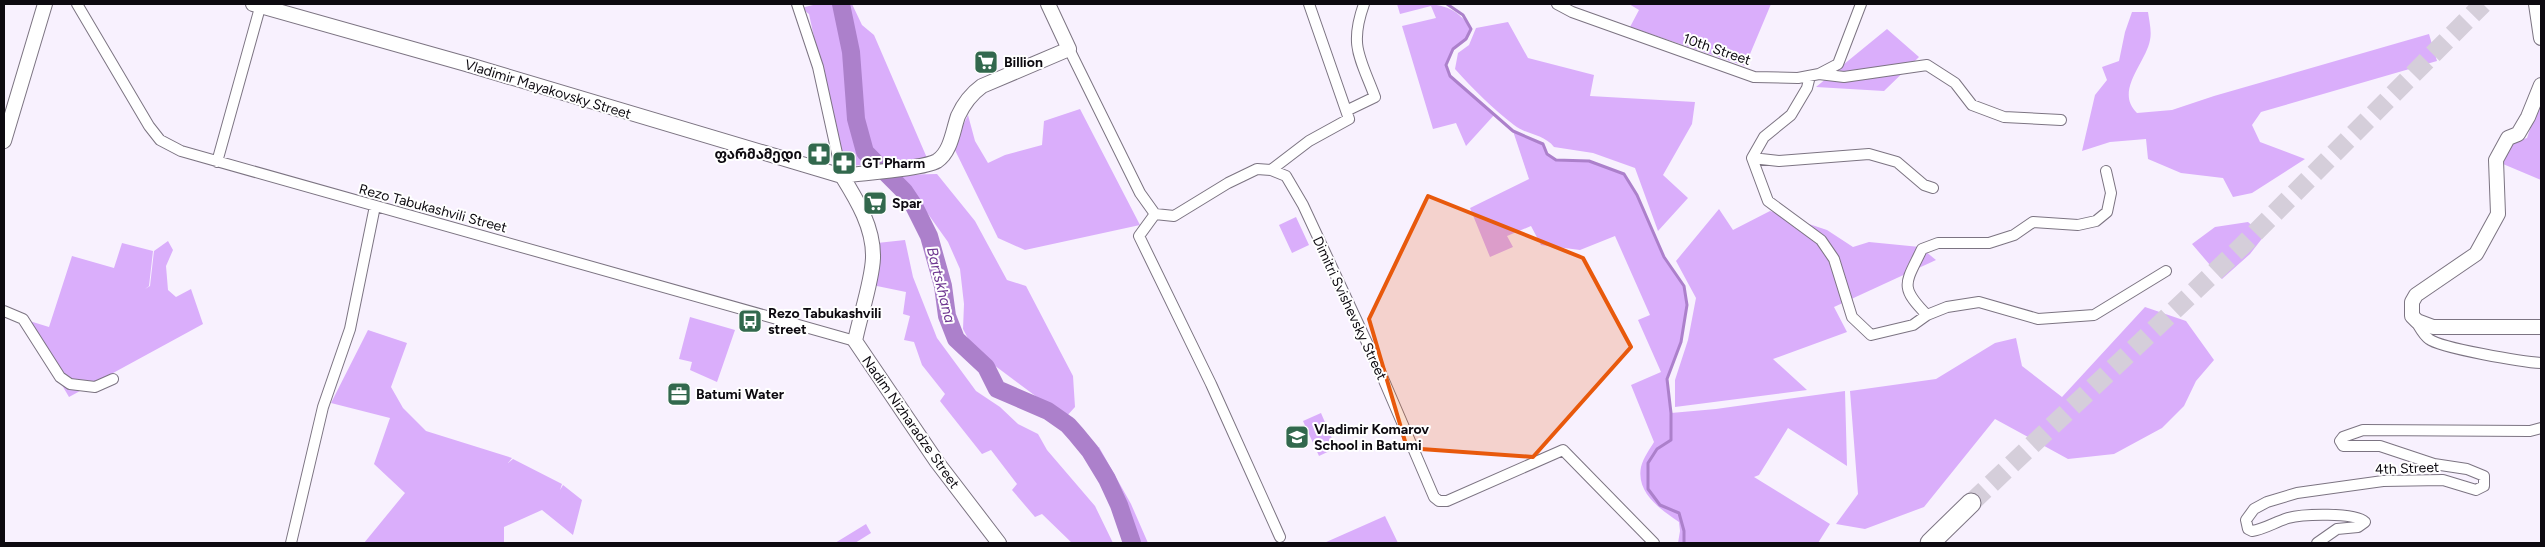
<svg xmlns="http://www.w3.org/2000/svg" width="2545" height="547" font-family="Figtree,'Noto Sans Georgian',sans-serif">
<rect width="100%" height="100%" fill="#f8f1fe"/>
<!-- green -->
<path fill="#daaefb" d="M817,4H852L862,25L874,35L927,158L842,167L809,14L801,8Z
M1397,4C1430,4 1453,0 1471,29L1466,39L1453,49L1446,65L1450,76L1495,114L1466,146L1456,123L1433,129L1402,26L1436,18L1431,6L1400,14Z
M1629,4H1771L1745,66L1630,27L1639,10Z
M2132,12H2148C2149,20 2152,31 2150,40C2146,63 2114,91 2137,113L2172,110L2214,96L2429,34L2437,61L2261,112L2252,125L2260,142L2305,159L2252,193L2233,197L2223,178L2181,173L2148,159L2146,139L2110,142L2082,151L2095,95L2107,80L2102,67L2119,61L2125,32Z
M1508,22L1528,58L1594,75L1590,96L1695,102L1692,124L1663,175L1688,198L1658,231L1635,168L1593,153L1554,147C1544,134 1526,135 1514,125C1493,109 1473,89 1455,69L1458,53L1469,45L1476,28Z
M1887,29L1919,57L1884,91L1816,87Z
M2541,97V180L2503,164L2511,143L2527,138Z
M1080,109L1140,225L1025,250L998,238L953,146L968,115L975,141L988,163L1005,155L1042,145L1044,121Z
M1513,131L1543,144L1547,154L1556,160L1589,161L1624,174L1637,195L1664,257L1684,286L1687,305L1681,342L1667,379L1671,413L1716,409L1845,391L1847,466L1788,428L1759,475L1754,477L1830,524L1818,543H1678L1680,531L1679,522C1660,509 1636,493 1641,467C1643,458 1650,449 1654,442L1631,385L1661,372L1638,320L1650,315L1615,236L1580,250L1541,245L1531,226L1507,236L1513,247L1490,257L1470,208L1529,179Z
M937,174L975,221L1007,280L1026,286L1073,376L1075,407L1065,418L974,350L963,329L964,304L960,269L948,242L928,214L893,175Z
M1719,209L1733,230L1770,211L1827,230L1853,247L1869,242L1920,247L1936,260L1834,307L1847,332L1773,359L1807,390L1675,407V380L1688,340L1696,298L1676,261Z
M1296,217L1309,245L1292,253L1279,225Z
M2248,222L2264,236L2250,254L2222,279L2192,244L2215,227Z
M905,240L913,277L937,338L976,391L1000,407L1018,424L1038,434L1047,450L1095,506L1113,543H1072L1042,514L1035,517L1012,490L1017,484L991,450L982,454L940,401L945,394L922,365L914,342L904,340L910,316L903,314L906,292L872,285L877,243Z
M168,241L173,250L166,266L168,290L176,297L191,289L203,324L69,397L23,319L49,327L72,256L114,268L122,243L153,251L149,286L145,289L150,286L154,251Z
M2145,307L2186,321L2214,360L2196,381L2184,406L2162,428L2114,454L2068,459L1995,419L1924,507L1865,529L1836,524L1858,494L1850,391L1936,379L1995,343L2016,338L2022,366L2062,397Z
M690,317L735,330L717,382L690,370L692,362L679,359Z
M368,330L407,343L391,387L403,408L426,431L512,458L508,463L513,459L562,484L560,490L563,485L582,500L573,535L542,510L504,527V543H364L405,493L374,464L390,418L331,403Z
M1321,413L1336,448L1319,456L1303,421Z
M1091,446L1099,447L1131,504L1148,543H1137V536Z
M1385,516L1398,543H1324Z
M866,524L871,533L855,543H835Z"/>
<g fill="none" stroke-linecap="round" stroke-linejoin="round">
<!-- stream -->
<path stroke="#ac80cb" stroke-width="3" d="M1447,4L1463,15L1471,29L1466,39L1453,49L1446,65L1450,76L1513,131L1543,144L1547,154L1556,160L1589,161L1624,174L1637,195L1664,257L1684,286L1687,305L1681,342L1667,379L1671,413V440L1657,449L1648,463V489L1660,505L1679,513L1684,531V543"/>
<!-- river -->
<path stroke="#ac80cb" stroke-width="18" d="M841,4L851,52L856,119L865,152L904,191L914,206L929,236L943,286L947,316L956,339L986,367L997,389L1048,411L1068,425L1076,434L1090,451L1107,479L1119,505L1132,543"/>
<!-- highway-tunnel -->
<path stroke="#d5ceda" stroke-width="19" stroke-dasharray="19 9" stroke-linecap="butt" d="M1971,503L2241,247L2483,4"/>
<!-- street casing -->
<g stroke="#7c7482" stroke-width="12">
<path id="street" d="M77,4L149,126L160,140L181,151L855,341
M797,4L818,67L842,176
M1557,4L1572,12L1754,77L1798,78L1819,74L1838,64L1861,4
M1069,49L1140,193L1155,214L1174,216L1228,183L1257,169L1271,170L1286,176L1303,205L1376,362L1434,497L1439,501H1447L1563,450L1654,543
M1819,74L1844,77L1927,65L1955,83L1972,105L2004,117L2061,120
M1810,76L1807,88L1791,115L1764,137L1752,158L1768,201L1821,240L1834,259L1852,317L1871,335L1913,325L1927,315C1898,286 1906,283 1922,249L1938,243H1989L2014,235L2033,222L2078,225L2096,221L2107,212L2111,193L2106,171
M1348,110L1375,97C1360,57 1349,46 1364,4
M1752,158L1779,161L1869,154L1897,162L1924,185L1933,188
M217,162L261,4
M1271,170L1309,141L1349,119L1309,4
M1155,214L1139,236L1211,384L1280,537
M4,311L23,319L60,377L70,384L95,387L113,379
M1927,315L1947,307L1979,302L2038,319L2094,315L2166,271
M2415,320C2419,326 2423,335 2429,339C2440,348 2523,362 2541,363
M291,543L323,407L350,329L375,206
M2317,543L2337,529L2358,527L2365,522C2355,512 2302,514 2288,518C2275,522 2265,529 2252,531L2248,529L2246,520L2254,509L2267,502L2297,493L2383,481L2443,480L2476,490L2484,486V476L2467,469L2434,464L2380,446H2343L2340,441L2343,437L2363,430L2530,431L2541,428"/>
</g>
<!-- secondary casing -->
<g stroke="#7c7482" stroke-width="16">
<path id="secondary" d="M253,4L466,64L842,176C862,173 923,169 937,161C951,152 953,130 958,116C964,103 971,94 982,86L1069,49L1048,4
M2536,4L2541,38
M2541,85L2528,117L2518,134L2508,138L2496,160L2498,214L2476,254L2416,295L2412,302V316L2417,321L2433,327H2541
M4,141L45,4
M842,176C857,200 874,228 873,258C872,282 860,316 855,341L937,462L999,543"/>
</g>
<!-- highway casing -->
<g stroke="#7c7482" stroke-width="21">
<path id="highway" d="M1930,543L1971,503"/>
</g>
<!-- street -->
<use href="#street" stroke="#fff" stroke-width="10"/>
<!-- secondary -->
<use href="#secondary" stroke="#fff" stroke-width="14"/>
<!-- highway -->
<use href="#highway" stroke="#fff" stroke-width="19"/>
</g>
<!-- marked area -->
<path fill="#e8590c" fill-opacity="0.2" stroke="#e8590c" stroke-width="4" stroke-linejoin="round" d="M1428,196L1583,258L1631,347L1533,457L1407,448L1369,319Z"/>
<!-- icons -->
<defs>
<g id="supermarket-square" transform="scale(1.25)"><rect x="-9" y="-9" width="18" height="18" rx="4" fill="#32684d" stroke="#fff"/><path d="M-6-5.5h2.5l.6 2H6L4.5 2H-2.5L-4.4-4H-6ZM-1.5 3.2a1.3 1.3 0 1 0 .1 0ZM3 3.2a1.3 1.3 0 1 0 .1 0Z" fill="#fff"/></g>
<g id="pharmacy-square" transform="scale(1.25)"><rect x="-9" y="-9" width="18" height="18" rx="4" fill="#32684d" stroke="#fff"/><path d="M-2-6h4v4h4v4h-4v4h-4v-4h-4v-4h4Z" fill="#fff"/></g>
<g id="bus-square" transform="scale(1.25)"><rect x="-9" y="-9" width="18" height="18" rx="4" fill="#32684d" stroke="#fff"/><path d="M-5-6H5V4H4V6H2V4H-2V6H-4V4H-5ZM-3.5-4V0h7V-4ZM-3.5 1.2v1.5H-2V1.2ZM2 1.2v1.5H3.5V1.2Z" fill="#fff"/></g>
<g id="office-square" transform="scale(1.25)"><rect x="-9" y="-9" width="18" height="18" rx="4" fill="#32684d" stroke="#fff"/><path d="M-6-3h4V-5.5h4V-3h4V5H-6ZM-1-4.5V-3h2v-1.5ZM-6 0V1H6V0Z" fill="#fff"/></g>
<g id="school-square" transform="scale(1.25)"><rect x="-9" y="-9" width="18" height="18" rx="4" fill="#32684d" stroke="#fff"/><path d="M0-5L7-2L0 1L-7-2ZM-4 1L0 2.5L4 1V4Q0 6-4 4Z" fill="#fff"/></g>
</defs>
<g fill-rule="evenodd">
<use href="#supermarket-square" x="986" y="62"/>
<use href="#pharmacy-square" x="819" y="154"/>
<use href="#pharmacy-square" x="844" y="163"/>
<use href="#supermarket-square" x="875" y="203"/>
<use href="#bus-square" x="750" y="321"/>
<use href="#office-square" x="679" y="394"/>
<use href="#school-square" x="1297" y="437"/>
</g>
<g text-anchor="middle" stroke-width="4" stroke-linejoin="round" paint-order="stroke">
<!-- street labels -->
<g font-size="14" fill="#0d0a10" stroke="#fff">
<text transform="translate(1717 49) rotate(19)" y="5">10th Street</text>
<text transform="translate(548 89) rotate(17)" y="5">Vladimir Mayakovsky Street</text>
<text transform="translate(433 208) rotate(15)" y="5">Rezo Tabukashvili Street</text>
<text transform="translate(1350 308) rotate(65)" y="5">Dimitri Svishevsky Street</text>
<text transform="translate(911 422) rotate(55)" y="5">Nadim Nizharadze Street</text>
<text transform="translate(2407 468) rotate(-2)" y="5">4th Street</text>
</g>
<!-- poi labels -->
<g font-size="14" font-weight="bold" fill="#0d0a10" stroke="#fff" text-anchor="start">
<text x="1004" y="67">Billion</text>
<text x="802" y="159" text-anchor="end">ფარმამედი</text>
<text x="862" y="168">GT Pharm</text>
<text x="892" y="208">Spar</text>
<text x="768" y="318">Rezo Tabukashvili<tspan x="768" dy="16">street</tspan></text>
<text x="696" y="399">Batumi Water</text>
<text x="1314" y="434">Vladimir Komarov<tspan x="1314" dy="16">School in Batumi</tspan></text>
</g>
<!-- water labels -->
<g font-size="15" font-style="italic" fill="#6e3690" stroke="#fff">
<text transform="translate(941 285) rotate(76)" y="5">Bartskhana</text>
</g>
</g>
<!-- border -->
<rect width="2545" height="547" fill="none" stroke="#0d0a10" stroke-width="10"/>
</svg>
